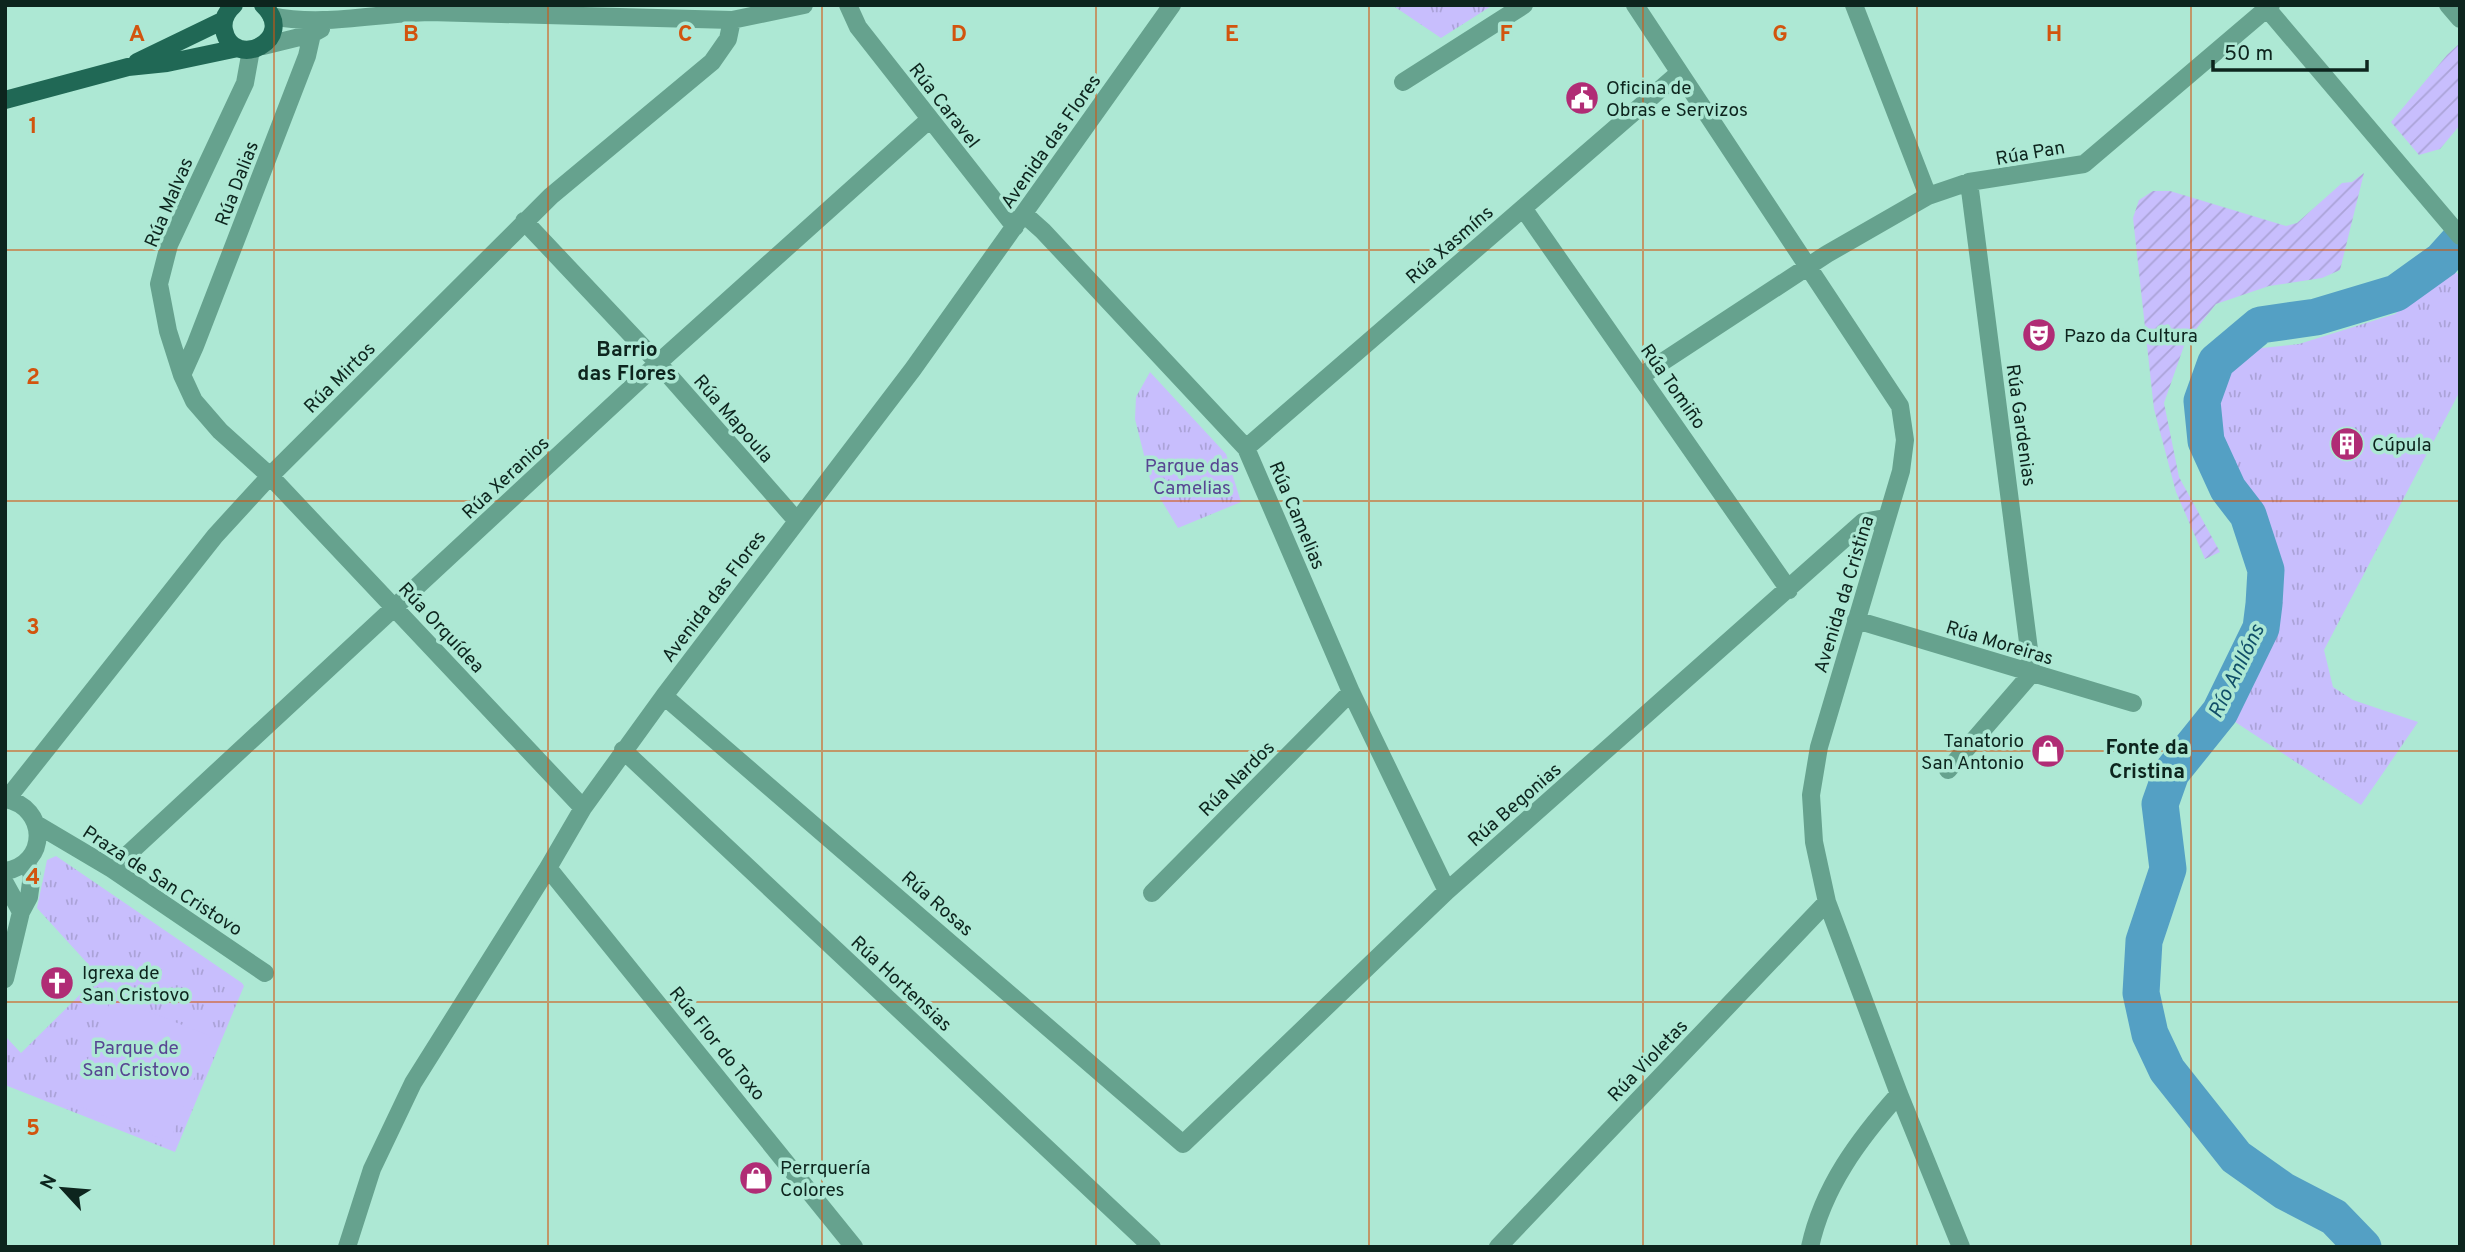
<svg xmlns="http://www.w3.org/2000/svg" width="2465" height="1252" font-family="Overpass,sans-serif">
<defs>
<pattern id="grass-tufts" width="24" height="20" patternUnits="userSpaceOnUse" patternTransform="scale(1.75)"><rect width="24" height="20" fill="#c8befd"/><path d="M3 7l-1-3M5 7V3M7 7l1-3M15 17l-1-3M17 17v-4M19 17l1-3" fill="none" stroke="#aba3d8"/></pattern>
<pattern id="garden-furrows" width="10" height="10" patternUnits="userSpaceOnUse" patternTransform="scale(1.75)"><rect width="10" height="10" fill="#c8befd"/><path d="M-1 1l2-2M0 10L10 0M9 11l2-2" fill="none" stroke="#aba3d8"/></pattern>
</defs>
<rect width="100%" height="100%" fill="#ade8d4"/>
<!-- grass -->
<path fill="url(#grass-tufts)" d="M1392,5H1493L1441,38Z
M2447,264L2460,276V391L2324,650L2333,687L2353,700L2418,722L2361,805L2220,712L2261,628L2266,570L2217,467L2216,400L2221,395L2234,366L2253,349L2299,344L2395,314Z
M1150,372L1226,454L1241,502L1178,528L1151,483L1135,419L1136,397Z
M56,856L242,983L244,986L175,1152L5,1085L6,1037L21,1053L99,976L37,908L47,860Z"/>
<!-- garden -->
<path fill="url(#garden-furrows)" d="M2460,43V125L2440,149L2419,155L2391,122L2447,55Z
M2364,173L2340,270L2322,278L2269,286L2216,304L2185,343L2164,403L2179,477L2220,552L2205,559L2176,492L2154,409L2133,218L2139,200L2153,191H2170L2286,226L2297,223L2342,183L2352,182Z"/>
<!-- pitch -->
<path fill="#c8befd" d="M112,997L210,1036L170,1142L71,1103Z"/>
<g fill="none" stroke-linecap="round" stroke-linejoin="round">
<!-- river -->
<path stroke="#54a0c4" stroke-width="37" d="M2363,1247L2334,1217L2284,1191L2236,1157L2167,1070L2150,1034L2141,993L2144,941L2168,869L2160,804L2171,773L2220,712L2261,628L2264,604L2266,570L2248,515L2228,489L2206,441L2202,401L2216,362L2260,325L2316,317L2396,293L2442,260L2460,240"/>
<!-- minor -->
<path stroke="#66a28e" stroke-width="18" d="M848,5L858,27L1015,227
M1635,5L1900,406L1905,440L1901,471L1819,747L1811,795L1814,842L1827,902L1899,1094L1961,1247
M1854,5L1928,196
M2264,5L2460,236
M2448,5L2460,19
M271,16C324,27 376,13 429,12L732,20L804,5
M263,46L312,34L321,29
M251,50L245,83L169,245L159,284L168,331L182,375L194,401L220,431L270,476L583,808
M1403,82L1524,5
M1523,208L1789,590
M1024,214L1043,231L1246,448L1351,692L1447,891
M524,221L658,363L797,521
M182,375L195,346L307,56L312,34
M1641,376L1827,254L1928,196L1969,182L2084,164L2271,5
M1246,448L1679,73
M1856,620L2133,703
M664,696L1183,1144L1447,891L1863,522L1887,518
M623,750L1152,1247
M1948,770L2032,673L1969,182
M5,799C48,807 49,864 5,871
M7,799L215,536L270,476L551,196L712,62L728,39L732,20
M36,824L112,869L265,973
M548,868L854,1247
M112,869L658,363L930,119
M5,883L21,912
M1152,893L1351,692
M5,979L21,912L29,897L32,875L26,862
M347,1247L372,1169L413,1083L548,868L583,808L664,696L913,369L1172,5
M1498,1247L1827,902
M1810,1247C1823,1187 1859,1139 1899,1094"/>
<!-- major -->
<path stroke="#206855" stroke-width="18" d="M234,5C226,12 222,20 224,30C233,72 299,39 263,5
M137,62L224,20
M5,100L128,67L167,63L238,48"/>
</g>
<!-- grid -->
<path fill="none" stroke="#d2540e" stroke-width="2" stroke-opacity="0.55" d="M274,5V1247M548,5V1247M822,5V1247M1096,5V1247M1369,5V1247M1643,5V1247M1917,5V1247M2191,5V1247M5,250H2460M5,501H2460M5,751H2460M5,1002H2460"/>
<!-- icons -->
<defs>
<g id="civic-disc" transform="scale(1.75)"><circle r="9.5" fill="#b02c75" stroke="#ade8d4"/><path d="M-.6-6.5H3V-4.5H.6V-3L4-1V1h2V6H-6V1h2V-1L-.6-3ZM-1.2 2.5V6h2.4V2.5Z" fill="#fff"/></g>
<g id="theatre-disc" transform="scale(1.75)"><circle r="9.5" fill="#b02c75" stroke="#ade8d4"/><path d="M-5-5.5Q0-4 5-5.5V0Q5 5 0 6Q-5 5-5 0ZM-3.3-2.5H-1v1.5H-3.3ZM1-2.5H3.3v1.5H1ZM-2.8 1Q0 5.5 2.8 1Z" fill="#fff"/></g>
<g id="building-disc" transform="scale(1.75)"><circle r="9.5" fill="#b02c75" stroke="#ade8d4"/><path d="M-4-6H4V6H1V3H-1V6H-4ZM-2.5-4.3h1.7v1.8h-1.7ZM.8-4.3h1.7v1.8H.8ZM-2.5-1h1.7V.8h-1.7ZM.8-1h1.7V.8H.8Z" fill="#fff"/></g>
<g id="shop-disc" transform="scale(1.75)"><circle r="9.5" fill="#b02c75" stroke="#ade8d4"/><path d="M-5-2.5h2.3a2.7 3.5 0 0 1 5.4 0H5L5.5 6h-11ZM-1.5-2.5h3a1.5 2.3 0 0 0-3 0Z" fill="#fff"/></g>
<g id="church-disc" transform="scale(1.75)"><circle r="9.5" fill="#b02c75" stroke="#ade8d4"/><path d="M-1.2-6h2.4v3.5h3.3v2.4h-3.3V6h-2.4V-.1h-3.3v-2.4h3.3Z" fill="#fff"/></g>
</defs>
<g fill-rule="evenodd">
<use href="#civic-disc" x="1582" y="98"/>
<use href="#theatre-disc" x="2039" y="335"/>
<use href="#building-disc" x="2347" y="444"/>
<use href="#shop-disc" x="2048" y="751"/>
<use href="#church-disc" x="57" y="983"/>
<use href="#shop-disc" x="756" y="1178"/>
</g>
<g text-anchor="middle" stroke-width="7" stroke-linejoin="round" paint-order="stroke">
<!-- poi labels -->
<g font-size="19" fill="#0d251e" stroke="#ade8d4" text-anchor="start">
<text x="1606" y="94">Oficina de<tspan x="1606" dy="22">Obras e Servizos</tspan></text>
<text x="2064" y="342">Pazo da Cultura</text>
<text x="2372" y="451">Cúpula</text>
<text x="2024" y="747" text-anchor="end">Tanatorio<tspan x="2024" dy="22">San Antonio</tspan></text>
<text x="82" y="979">Igrexa de<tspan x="82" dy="22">San Cristovo</tspan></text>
<text x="780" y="1174">Perrquería<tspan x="780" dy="22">Colores</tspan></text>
</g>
<!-- street labels -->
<g font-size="19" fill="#0d251e" stroke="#ade8d4">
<text transform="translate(945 105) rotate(52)" y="7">Rúa Caravel</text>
<text transform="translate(1050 141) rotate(-55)" y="7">Avenida das Flores</text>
<text transform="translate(2030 152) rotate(-10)" y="7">Rúa Pan</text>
<text transform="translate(236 183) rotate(-69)" y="7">Rúa Dalias</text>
<text transform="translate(168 202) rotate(-67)" y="7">Rúa Malvas</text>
<text transform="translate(1449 244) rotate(-41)" y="7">Rúa Xasmíns</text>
<text transform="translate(339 377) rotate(-45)" y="7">Rúa Mirtos</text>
<text transform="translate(1674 386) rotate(55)" y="7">Rúa Tomiño</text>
<text transform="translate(734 418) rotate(49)" y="7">Rúa Mapoula</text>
<text transform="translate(2022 425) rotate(82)" y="7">Rúa Gardenias</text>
<text transform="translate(505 477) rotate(-43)" y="7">Rúa Xeranios</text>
<text transform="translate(1298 515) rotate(67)" y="7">Rúa Camelias</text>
<text transform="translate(1843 594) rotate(-73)" y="7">Avenida da Cristina</text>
<text transform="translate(713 596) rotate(-53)" y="7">Avenida das Flores</text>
<text transform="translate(442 627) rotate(47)" y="7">Rúa Orquídea</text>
<text transform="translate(2000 642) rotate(17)" y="7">Rúa Moreiras</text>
<text transform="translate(1236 778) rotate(-45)" y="7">Rúa Nardos</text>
<text transform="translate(1514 804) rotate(-41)" y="7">Rúa Begonias</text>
<text transform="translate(163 880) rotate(33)" y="7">Praza de San Cristovo</text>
<text transform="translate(938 903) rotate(41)" y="7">Rúa Rosas</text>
<text transform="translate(902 983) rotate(43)" y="7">Rúa Hortensias</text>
<text transform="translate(718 1043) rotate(51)" y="7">Rúa Flor do Toxo</text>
<text transform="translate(1647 1060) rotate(-46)" y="7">Rúa Violetas</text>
</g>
<!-- park labels -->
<g font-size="19" fill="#574592" stroke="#ade8d4">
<text x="1192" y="472">Parque das<tspan x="1192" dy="22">Camelias</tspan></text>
<text x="136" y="1054">Parque de<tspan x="136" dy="22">San Cristovo</tspan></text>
</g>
<!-- neighbourhood labels -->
<g font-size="21" font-weight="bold" fill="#0d251e" stroke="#ade8d4">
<text x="627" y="356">Barrio<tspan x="627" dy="24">das Flores</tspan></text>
<text x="2147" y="754">Fonte da<tspan x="2147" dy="24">Cristina</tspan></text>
</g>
<!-- water labels -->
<g font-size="21" font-style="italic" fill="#114f69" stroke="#ade8d4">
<text transform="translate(2236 671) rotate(-64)" y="7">Río Anllóns</text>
</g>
</g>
<g font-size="23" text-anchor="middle" font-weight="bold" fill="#d2540e" stroke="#ade8d4" stroke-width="7" stroke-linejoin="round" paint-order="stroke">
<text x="137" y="41">A</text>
<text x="411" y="41">B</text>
<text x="685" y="41">C</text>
<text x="959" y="41">D</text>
<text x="1232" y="41">E</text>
<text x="1506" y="41">F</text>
<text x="1780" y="41">G</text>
<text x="2054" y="41">H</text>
<text x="33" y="133">1</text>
<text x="33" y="384">2</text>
<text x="33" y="634">3</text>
<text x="33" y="884">4</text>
<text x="33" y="1135">5</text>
</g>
<!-- border -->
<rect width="2465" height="1252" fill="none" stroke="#0d251e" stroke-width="14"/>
<!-- north arrow -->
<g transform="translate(63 1189) rotate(296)" stroke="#ade8d4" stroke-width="5" paint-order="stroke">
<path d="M0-5L12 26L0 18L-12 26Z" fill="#0d251e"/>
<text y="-10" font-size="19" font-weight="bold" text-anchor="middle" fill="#0d251e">N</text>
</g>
<!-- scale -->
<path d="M2213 60v10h154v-10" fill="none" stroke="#0d251e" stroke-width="3.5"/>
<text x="2224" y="60" font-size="21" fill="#0d251e" stroke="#ade8d4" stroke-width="5" paint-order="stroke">50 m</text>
</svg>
